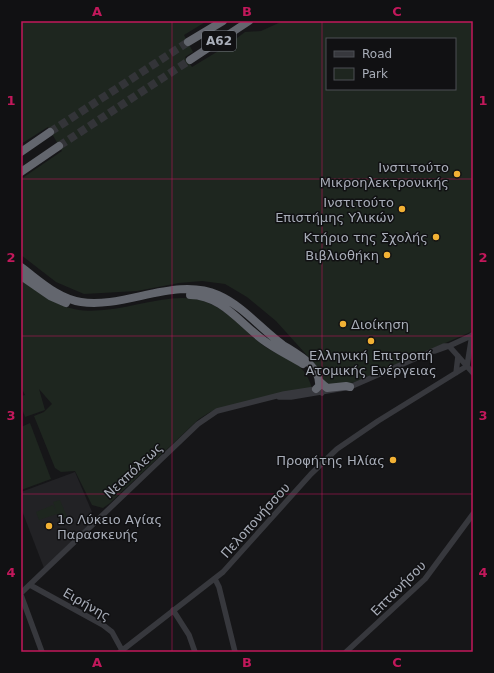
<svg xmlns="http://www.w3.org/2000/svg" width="494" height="673" font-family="'DejaVu Sans',sans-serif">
<rect width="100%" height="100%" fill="#161618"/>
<!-- built -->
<path fill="#222225" d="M75,472L95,519L44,568L21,508V492Z"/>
<!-- green -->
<path fill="#1e261f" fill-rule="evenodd" d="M21,21H207L184,35L193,52L185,57L192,67L225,47L245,32L261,31L283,21H473V331L355,382L347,384L325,385L313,362L276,321L247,297L225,284L202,281L179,283L137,291L84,294L56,282L21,255V179L62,151L48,127L21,144ZM327,39H455V89H327Z
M21,279C33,287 46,298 59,304C105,326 164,286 206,302C228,310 245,332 264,346C285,360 304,360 312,388L210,412L199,419L110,503L103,508L92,505L75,471L61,472L55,468L34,416L44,412L52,404L39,389L45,410L25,417L21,406V396L25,395L21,387Z
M30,423L51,479L21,490V427Z
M60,500L67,517L59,520L57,514L39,520L36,512L53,505L57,513L53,502Z"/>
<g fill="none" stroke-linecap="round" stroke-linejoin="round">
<!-- motorway-tunnel -->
<path stroke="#333438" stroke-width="8" stroke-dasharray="8 4" stroke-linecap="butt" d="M50,132L188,42
M59,146L190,60"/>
<!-- tertiary -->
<path stroke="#37383d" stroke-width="5.5" d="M473,335L449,346L473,373
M467,366L472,335
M456,373L458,356
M279,397H291L350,387L444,346H449L435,351
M215,579L219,587L235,652
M30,585L103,625L112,632L123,652
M21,593L198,424L217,411L284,394L316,389L322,393
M21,595L42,652
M173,610L189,635L195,652
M120,652L223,572L311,474L337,449L378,421L467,366
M346,652L425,579L473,514"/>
<!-- motorway -->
<path stroke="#63666e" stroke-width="8" d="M188,42L223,21
M190,60L249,21
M21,152L50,132
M21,172L59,146
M21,267C40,281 57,298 81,302C124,309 176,276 218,295C243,306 261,329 283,345C297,354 321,366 319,386L316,389
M21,276L50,296L66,303
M190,295C221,295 240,323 263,340C275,349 290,356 303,364
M319,381L327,388L346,386L350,387"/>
</g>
<!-- grid -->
<path fill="none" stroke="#c2185b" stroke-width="1" stroke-opacity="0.55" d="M172,21V652M322,21V652M21,179H473M21,336H473M21,494H473"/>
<!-- markers -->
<g fill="#f2b134" stroke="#111113" stroke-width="1.5">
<circle cx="457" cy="174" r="4"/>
<circle cx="402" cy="209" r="4"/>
<circle cx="436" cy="237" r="4"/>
<circle cx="387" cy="255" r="4"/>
<circle cx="343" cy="324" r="4"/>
<circle cx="371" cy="341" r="4"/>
<circle cx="393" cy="460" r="4"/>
<circle cx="49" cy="526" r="4"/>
</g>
<g text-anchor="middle" stroke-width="3" stroke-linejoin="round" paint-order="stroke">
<!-- shield labels -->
<rect fill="#111113" stroke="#7b7e86" stroke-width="1" x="202" y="31" width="34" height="20" rx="3"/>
<g font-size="12" font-weight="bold" fill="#a8adb8">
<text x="219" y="45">Α62</text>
</g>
<!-- poi labels -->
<g font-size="13" fill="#a8adb8" stroke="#111113" text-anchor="end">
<text x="449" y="172">Ινστιτούτο<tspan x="449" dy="15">Μικροηλεκτρονικής</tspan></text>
<text x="394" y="207">Ινστιτούτο<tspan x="394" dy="15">Επιστήμης Υλικών</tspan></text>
<text x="428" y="242">Κτήριο της Σχολής</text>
<text x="379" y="260">Βιβλιοθήκη</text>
<text x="351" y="329" text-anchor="start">Διοίκηση</text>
<text x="371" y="360" text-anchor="middle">Ελληνική Επιτροπή<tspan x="371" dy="15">Ατομικής Ενέργειας</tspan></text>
<text x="385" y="465">Προφήτης Ηλίας</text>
<text x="57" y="524" text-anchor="start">1ο Λύκειο Αγίας<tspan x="57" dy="15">Παρασκευής</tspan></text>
</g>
<!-- street labels -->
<g font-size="13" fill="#a8adb8" stroke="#111113">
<text transform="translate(133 470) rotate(-43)" y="5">Νεαπόλεως</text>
<text transform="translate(255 520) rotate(-48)" y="5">Πελοπονήσσου</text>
<text transform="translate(398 588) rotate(-45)" y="5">Επτανήσου</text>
<text transform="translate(87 604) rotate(30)" y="5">Ειρήνης</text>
</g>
</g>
<!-- border -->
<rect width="494" height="673" fill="none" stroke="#111113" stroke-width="44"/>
<!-- legend -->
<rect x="326" y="38" width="130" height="52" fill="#111113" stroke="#4d4f55"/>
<rect x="334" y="51" width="20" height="6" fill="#37383d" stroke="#4d4f55"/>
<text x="362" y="58" font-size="12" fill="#a8adb8">Road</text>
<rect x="334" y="68" width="20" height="12" fill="#1e261f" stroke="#4d4f55"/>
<text x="362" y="78" font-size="12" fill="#a8adb8">Park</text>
<rect x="22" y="22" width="450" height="629" fill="none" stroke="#c2185b" stroke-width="1.5"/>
<g font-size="13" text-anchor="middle" font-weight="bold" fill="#c2185b">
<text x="97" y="16">A</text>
<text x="247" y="16">B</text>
<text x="397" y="16">C</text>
<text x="11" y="105">1</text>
<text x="483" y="105">1</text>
<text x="11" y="262">2</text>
<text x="483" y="262">2</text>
<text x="11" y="420">3</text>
<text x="483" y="420">3</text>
<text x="11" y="577">4</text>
<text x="483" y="577">4</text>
<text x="97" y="667">A</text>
<text x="247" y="667">B</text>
<text x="397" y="667">C</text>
</g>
</svg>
